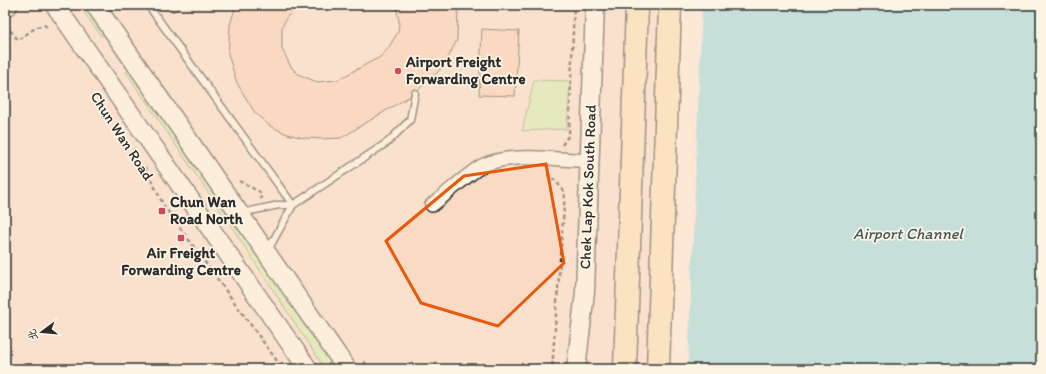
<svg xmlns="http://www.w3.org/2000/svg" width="1046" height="374" font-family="Itim,'LXGW WenKai TC',sans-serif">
<rect width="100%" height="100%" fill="#fce8d4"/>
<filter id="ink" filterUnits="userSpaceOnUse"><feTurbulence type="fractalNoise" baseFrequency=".025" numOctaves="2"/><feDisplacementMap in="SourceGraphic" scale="8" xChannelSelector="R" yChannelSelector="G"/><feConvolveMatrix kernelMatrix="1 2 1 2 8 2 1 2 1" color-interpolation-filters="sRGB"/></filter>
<g filter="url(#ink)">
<!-- built -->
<path fill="#f8dac5" d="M5,5H676L668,369H5Z"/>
<!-- green -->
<path fill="#caeaa2" stroke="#7a8a66" d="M79,5H96L113,28L101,36Z
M135,65L337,369H325L239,238L126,72Z
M534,80L570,81L567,129L522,131Z"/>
<!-- water -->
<path fill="#86d7e1" stroke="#629298" d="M676,5H1041V369H668Z"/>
<!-- pier -->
<path fill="#fce8d4" d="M674,5H702L688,369H666Z"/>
<!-- building -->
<path fill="#fbc8ac" stroke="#2b2b2b" d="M168,5H182L173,12Z
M236,5H299L286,18L282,28V49L291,67L298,74L317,82L337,80L380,57L387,50L398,32L399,22L396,5H458L457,40L444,66L415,93L341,138L321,139L304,138L287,134L270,126L255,113L237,83L228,54L230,25Z
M482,29L519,31L515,96L479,95Z"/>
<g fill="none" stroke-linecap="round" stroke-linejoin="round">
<!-- lane casing -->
<g stroke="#2b2b2b" stroke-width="9">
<path id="lane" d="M148,5L293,205
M5,15L13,9L14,5
M241,213L279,205H293
M268,250L293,205L388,142L410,120L415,93"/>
</g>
<!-- street casing -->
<g stroke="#2b2b2b" stroke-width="16">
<path id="street" d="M432,205C448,193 463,178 480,167C504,152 561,159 589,161"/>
</g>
<!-- secondary casing -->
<g stroke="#2b2b2b" stroke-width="21">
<path id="secondary" d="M55,5L308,369
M95,5L347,369
M576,369L585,292L595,5"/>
</g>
<!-- highway casing -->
<g stroke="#2b2b2b" stroke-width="25">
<path id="highway" d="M625,369L637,5
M658,369L670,5"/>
</g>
<!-- path -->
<path stroke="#2b2b2b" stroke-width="2.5" stroke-dasharray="4 3" stroke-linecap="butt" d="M6,25L18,40L37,27L44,25L49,28
M562,145L569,135L574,5
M145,167L164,206L283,369
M549,173V176L556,181L565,193L552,369
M239,181L260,192L261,199
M364,361L368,369"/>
<!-- lane -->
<use href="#lane" stroke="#fcf5e5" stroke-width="6"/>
<!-- street -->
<use href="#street" stroke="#fcf5e5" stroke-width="13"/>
<!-- secondary -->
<use href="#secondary" stroke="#fcf5e5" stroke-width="18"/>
<!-- highway -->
<use href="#highway" stroke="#faddab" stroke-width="22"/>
</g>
</g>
<!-- marked area -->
<path d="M0 0H1046V374H0ZM546,164L564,263L498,326L421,303L386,241L464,176Z" fill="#fce8d4" fill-opacity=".55" fill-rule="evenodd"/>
<path fill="none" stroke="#e8590c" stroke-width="3" stroke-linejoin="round" d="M546,164L564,263L498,326L421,303L386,241L464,176Z"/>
<!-- markers -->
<g fill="#d1495b" stroke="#fcf5e5" stroke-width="1.5">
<circle cx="398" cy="71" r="4"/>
<rect x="158" y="207" width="8" height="8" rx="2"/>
<rect x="177" y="234" width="8" height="8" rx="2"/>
</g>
<g text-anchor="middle" stroke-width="3.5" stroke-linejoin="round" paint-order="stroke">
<!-- poi labels -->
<g font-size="15" font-weight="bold" fill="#2b2b2b" stroke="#fcf5e5" text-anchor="start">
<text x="406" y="67">Airport Freight<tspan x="406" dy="17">Forwarding Centre</tspan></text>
<text x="170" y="207">Chun Wan<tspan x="170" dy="17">Road North</tspan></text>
<text x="181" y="258" text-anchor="middle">Air Freight<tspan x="181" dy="17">Forwarding Centre</tspan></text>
</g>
<!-- street labels -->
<g font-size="15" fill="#2b2b2b" stroke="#fcf5e5">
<text transform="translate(122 136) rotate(57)" y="5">Chun Wan Road</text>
<text transform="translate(588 187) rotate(-88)" y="5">Chek Lap Kok South Road</text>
</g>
<!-- water labels -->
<g font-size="16" font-style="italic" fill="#425658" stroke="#fcf5e5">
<text x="908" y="239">Airport Channel</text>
</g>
</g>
<!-- margin -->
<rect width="1046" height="374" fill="none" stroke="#fcf5e5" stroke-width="20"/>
<rect x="10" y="10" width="1026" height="354" fill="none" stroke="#2b2b2b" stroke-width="1.5" filter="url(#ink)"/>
<!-- north arrow -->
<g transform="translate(42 332) rotate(254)" stroke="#fcf5e5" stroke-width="3" paint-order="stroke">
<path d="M0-3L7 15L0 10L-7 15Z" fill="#2b2b2b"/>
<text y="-6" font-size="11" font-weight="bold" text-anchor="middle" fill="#2b2b2b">北</text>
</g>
</svg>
